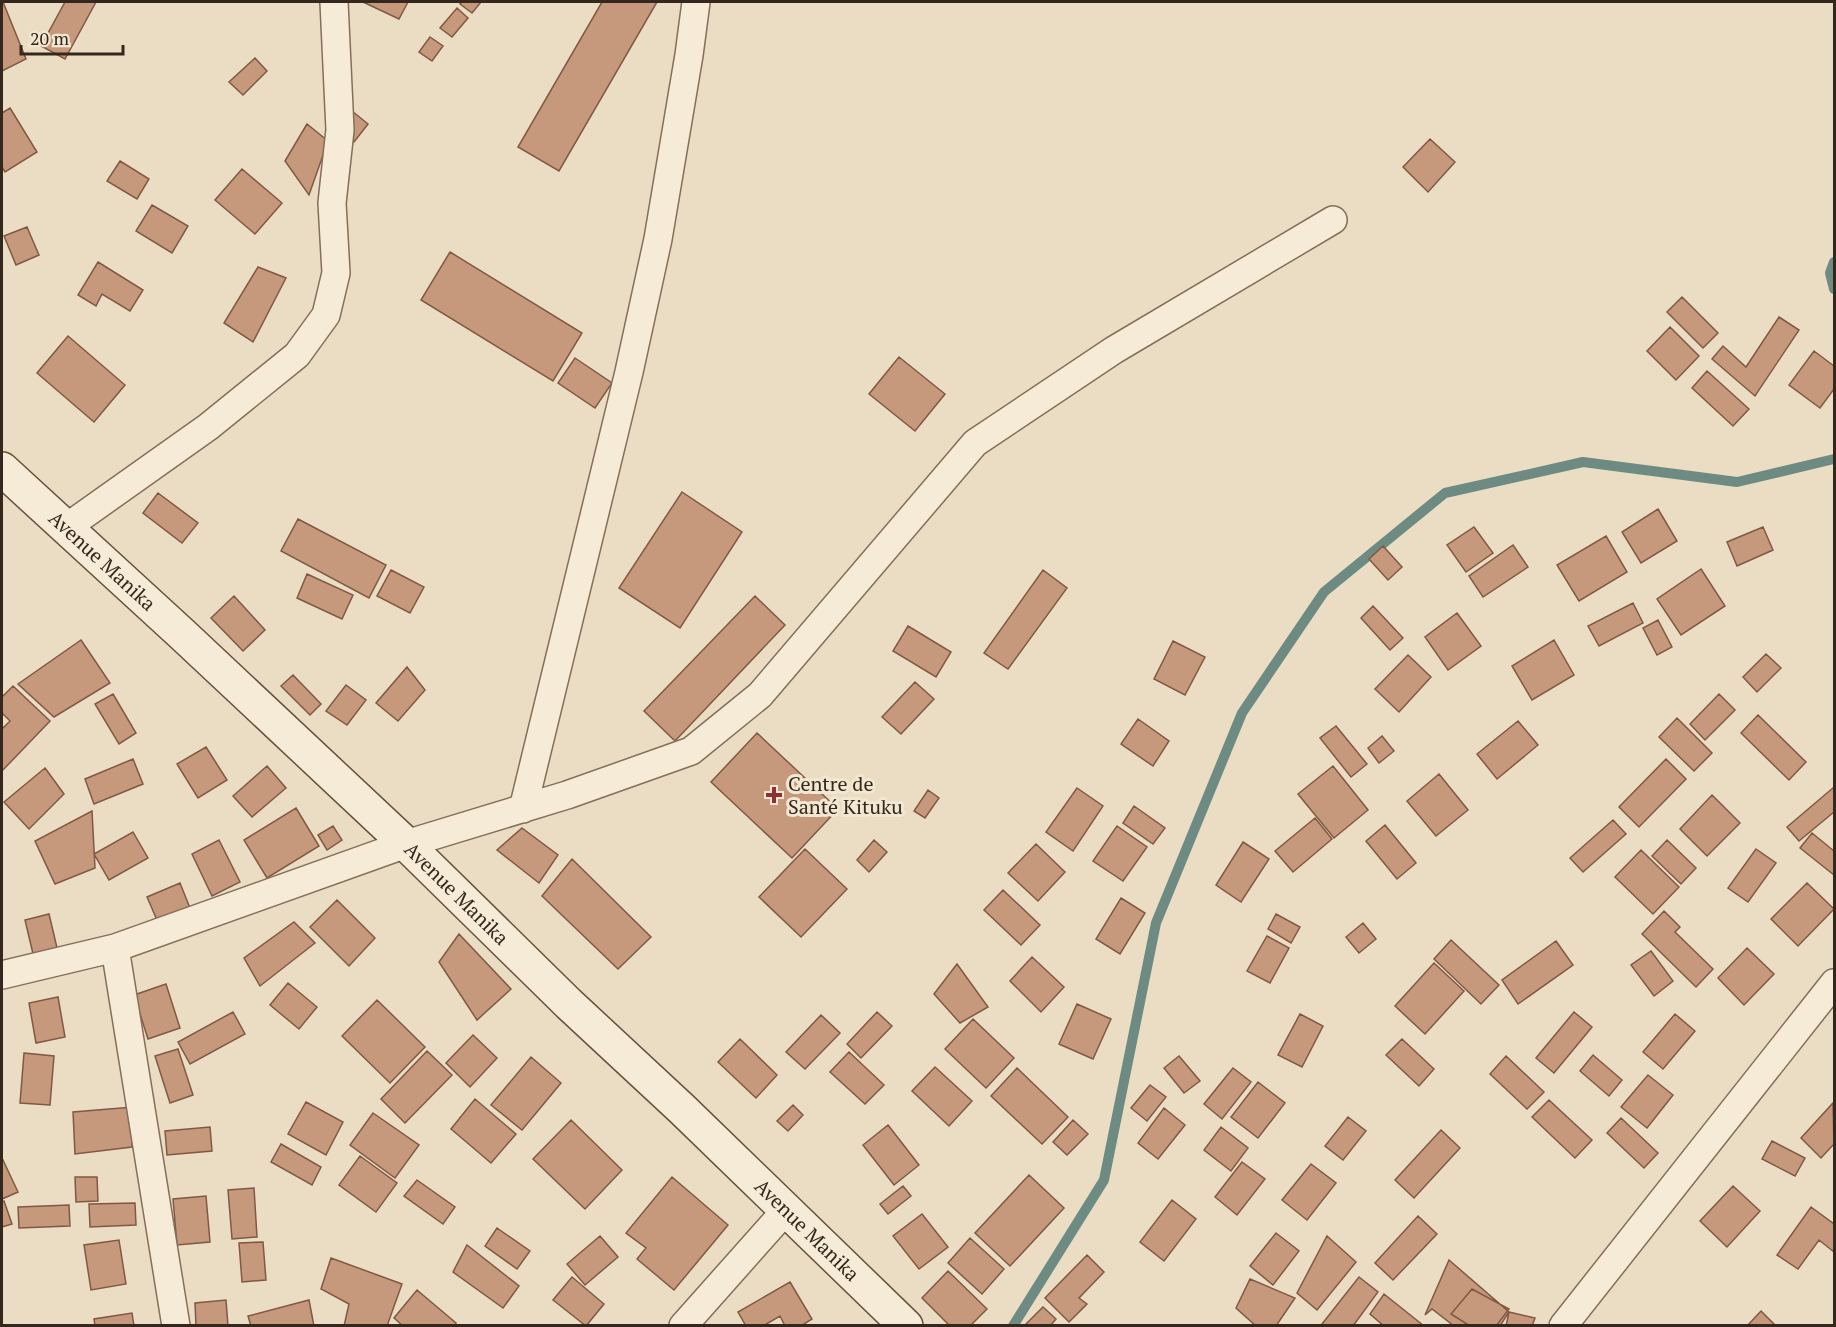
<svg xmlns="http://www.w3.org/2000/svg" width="1836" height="1327" font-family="'PT Serif',serif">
<rect width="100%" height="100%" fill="#eaddc3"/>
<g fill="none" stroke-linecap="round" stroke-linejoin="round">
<!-- stream -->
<path stroke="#6d8b82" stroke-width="10" d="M1834,262L1830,273L1834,289
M1013,1326L1104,1180L1156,923L1242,713L1324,592L1445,493L1583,462L1737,482L1834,459"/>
</g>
<!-- building -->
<path fill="#c6987c" stroke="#815943" stroke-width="1.5" d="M3,2L26,59L2,71V3Z
M65,2H96L65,59L41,46Z
M363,2H408L399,19Z
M462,2H481L472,13L460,4Z
M602,2H657L559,171L518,147Z
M457,8L468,18L452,37L440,28Z
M430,37L443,46L432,61L419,52Z
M255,58L267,71L243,95L229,82Z
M341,102L368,124L354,142L327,120Z
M10,108L37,152L5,172L2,167V113Z
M307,124L328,141L309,195L285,161Z
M1430,139L1455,162L1428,192L1403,167Z
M120,161L149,179L137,199L107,181Z
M242,169L282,203L255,234L215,200Z
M152,205L188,226L172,253L136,231Z
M27,227L39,255L16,265L4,236Z
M450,252L582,333L553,381L421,300Z
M98,262L143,290L130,311L102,294L96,306L78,295Z
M258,267L286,278L253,342L224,323Z
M1682,297L1718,333L1703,348L1667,312Z
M1779,317L1799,330L1755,396L1712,359L1723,346L1746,367Z
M1670,327L1699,356L1676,380L1647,351Z
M68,336L125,385L94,422L37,373Z
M1814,351L1834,366V389L1820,408L1789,385Z
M899,357L945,394L915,431L869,394Z
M575,358L612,383L595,408L558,383Z
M1707,371L1749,409L1733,426L1692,388Z
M682,492L742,532L680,628L619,588Z
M158,493L198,523L182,543L143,513Z
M1658,509L1677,541L1641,563L1622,532Z
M298,519L386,565L369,598L281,551Z
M1474,527L1493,553L1466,572L1447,545Z
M1763,527L1773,550L1737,566L1727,542Z
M1606,536L1627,572L1579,601L1557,565Z
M1513,545L1528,567L1483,597L1469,576Z
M1383,546L1402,567L1388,580L1369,559Z
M1701,569L1725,606L1681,635L1657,599Z
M391,570L424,587L410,613L377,596Z
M1043,570L1067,588L1008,669L984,653Z
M307,574L353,595L342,619L297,598Z
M234,596L265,630L243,651L211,618Z
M755,596L785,625L675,741L644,711Z
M1633,603L1643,623L1599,646L1588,626Z
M1373,606L1403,638L1390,650L1361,618Z
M1457,613L1481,646L1448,670L1425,637Z
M1658,620L1672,647L1657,655L1643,628Z
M908,626L951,652L936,677L893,651Z
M81,640L110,683L54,717L18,684Z
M1554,640L1574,675L1532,700L1512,666Z
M1173,641L1205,657L1185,695L1154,679Z
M1766,654L1781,668L1757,692L1743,677Z
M1408,655L1431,677L1399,712L1375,689Z
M407,667L425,690L398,721L376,703Z
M293,675L321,704L310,715L281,686Z
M915,682L934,699L901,734L882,717Z
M346,685L366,700L347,725L326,711Z
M13,686L50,721L2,771V729L10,721L2,713V697Z
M113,694L136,733L119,744L95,704Z
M1719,694L1735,710L1705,740L1690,724Z
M1758,715L1806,762L1789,780L1741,733Z
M1677,718L1712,753L1694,771L1659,737Z
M1138,719L1169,741L1153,766L1121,744Z
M1518,721L1538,745L1497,779L1477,754Z
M1336,726L1367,764L1351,777L1320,738Z
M757,733L838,809L792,858L711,782Z
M1382,736L1394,751L1379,763L1368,748Z
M206,747L227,780L198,798L177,764Z
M133,759L143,784L94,804L85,779Z
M1666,759L1686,779L1639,827L1619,807Z
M267,766L286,788L252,817L233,796Z
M1333,766L1368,810L1334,838L1298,794Z
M45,768L64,794L29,829L4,802Z
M1439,774L1468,810L1436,836L1407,801Z
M1834,787V812L1799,841L1787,827Z
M1077,788L1103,806L1073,851L1046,832Z
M928,790L939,798L925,818L914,811Z
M1712,795L1740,823L1707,856L1680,829Z
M1134,806L1165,828L1153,844L1123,823Z
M296,808L319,846L267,878L244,840Z
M92,811L95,868L55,884L35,841Z
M1315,818L1332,839L1293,872L1275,851Z
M1613,820L1626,834L1583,872L1570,858Z
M1385,825L1416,863L1397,879L1366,841Z
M333,826L342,840L327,850L318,835Z
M1117,826L1147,847L1123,881L1093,861Z
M522,828L558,855L539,883L497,850Z
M133,832L148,858L109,880L94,854Z
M1812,833L1834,851V875L1800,848Z
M219,840L240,882L212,896L192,854Z
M874,840L887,852L869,872L857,860Z
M1667,840L1696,868L1681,884L1652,856Z
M1243,842L1269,859L1241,902L1216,885Z
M1036,844L1065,872L1038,901L1008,873Z
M805,849L847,889L801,937L759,897Z
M1756,849L1776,863L1748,902L1728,888Z
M1641,850L1679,887L1653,914L1615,877Z
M572,859L651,937L618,969L542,896Z
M180,883L192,913L160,927L147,897Z
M1807,883L1834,909L1798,946L1771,919Z
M1003,890L1040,925L1021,945L984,910Z
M1121,898L1145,913L1120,954L1096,939Z
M337,900L375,938L349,966L310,927Z
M1664,911L1680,927L1675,932L1713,969L1696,987L1642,934Z
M49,914L58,952L34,958L25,920Z
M1276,914L1300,927L1291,943L1268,929Z
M294,922L315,943L260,986L244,958Z
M1363,923L1376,939L1359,953L1346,937Z
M459,934L511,989L477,1020L439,962Z
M1267,936L1289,948L1270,983L1247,971Z
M1451,940L1499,985L1481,1004L1434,959Z
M1556,941L1573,965L1518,1004L1502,980Z
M1747,948L1774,974L1744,1005L1718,978Z
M1651,951L1673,981L1654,996L1631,965Z
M1032,957L1064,987L1041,1012L1010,981Z
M1434,963L1464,991L1425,1034L1395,1006Z
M957,964L988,1007L960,1023L934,994Z
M288,983L317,1007L299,1029L270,1005Z
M166,984L180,1028L148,1039L134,995Z
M58,997L65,1037L36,1043L29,1003Z
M377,1000L425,1047L390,1083L342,1036Z
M1077,1004L1111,1019L1093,1059L1059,1044Z
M233,1012L245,1034L190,1064L178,1042Z
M877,1012L892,1026L861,1058L847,1044Z
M1574,1012L1592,1027L1554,1073L1536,1058Z
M1300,1014L1323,1026L1302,1067L1278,1055Z
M1675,1014L1695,1031L1663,1069L1643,1052Z
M821,1015L840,1033L805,1069L786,1052Z
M973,1019L1014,1058L986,1088L945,1049Z
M473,1035L497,1058L470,1087L446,1063Z
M740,1039L777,1075L756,1098L718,1062Z
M1402,1039L1434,1069L1419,1086L1386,1055Z
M178,1049L193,1095L170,1103L155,1056Z
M427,1051L452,1075L405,1123L381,1099Z
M849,1052L884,1085L865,1104L830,1072Z
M24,1053L54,1056L50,1105L20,1103Z
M1593,1055L1622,1080L1609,1096L1580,1071Z
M1179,1056L1200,1081L1184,1093L1164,1068Z
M1506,1056L1544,1092L1527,1109L1490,1074Z
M531,1057L561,1083L522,1130L491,1105Z
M935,1067L972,1101L949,1126L912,1091Z
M1017,1068L1068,1117L1042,1144L991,1096Z
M1233,1068L1251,1082L1222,1119L1204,1104Z
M1648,1075L1673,1095L1647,1128L1621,1107Z
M1258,1082L1285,1103L1258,1138L1231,1117Z
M1150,1085L1166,1097L1147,1121L1131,1108Z
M475,1099L516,1134L491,1163L451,1129Z
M1549,1100L1592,1140L1575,1158L1532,1117Z
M306,1102L343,1122L326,1155L288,1134Z
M1833,1103L1834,1144L1821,1158L1801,1138Z
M793,1105L803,1115L788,1131L777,1121Z
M133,1107L132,1147L75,1154L73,1112Z
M1164,1108L1185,1125L1158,1159L1138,1143Z
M373,1113L419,1145L395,1178L350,1145Z
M1348,1117L1366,1131L1343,1160L1325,1146Z
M1621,1118L1658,1153L1644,1168L1607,1133Z
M571,1120L622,1170L585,1209L533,1159Z
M1073,1120L1088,1134L1067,1155L1053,1142Z
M888,1125L919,1165L894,1185L863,1145Z
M210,1127L212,1151L167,1155L165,1131Z
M1221,1127L1248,1148L1231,1171L1204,1150Z
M1441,1130L1460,1148L1414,1198L1395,1180Z
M1772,1141L1805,1158L1795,1176L1762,1159Z
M281,1144L321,1167L312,1185L271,1162Z
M360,1156L397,1183L376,1212L339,1185Z
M3,1160L18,1192L2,1199V1161Z
M1242,1162L1265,1179L1237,1215L1215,1197Z
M1311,1164L1336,1183L1307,1220L1282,1200Z
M1029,1175L1064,1208L1010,1266L975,1233Z
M75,1177H97L98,1201L76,1202Z
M672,1177L728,1225L674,1290L637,1259L646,1248L626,1233Z
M417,1180L455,1207L443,1224L404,1196Z
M903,1186L911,1196L888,1214L880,1204Z
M1733,1186L1760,1211L1727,1247L1700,1221Z
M254,1188L257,1237L232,1239L228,1190Z
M206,1196L210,1242L177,1245L173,1199Z
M1172,1200L1196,1219L1164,1261L1140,1242Z
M4,1201L12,1224L2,1227V1202Z
M135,1203L136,1225L90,1227L89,1204Z
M69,1205L70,1226L19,1228L18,1207Z
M1811,1207L1834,1224V1252L1819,1240L1798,1269L1777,1255Z
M922,1214L948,1247L919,1269L893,1236Z
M1418,1216L1437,1234L1393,1280L1375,1263Z
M497,1228L530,1251L517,1269L485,1246Z
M1276,1233L1299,1251L1273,1285L1250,1266Z
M600,1236L618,1257L585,1285L567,1264Z
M1327,1236L1356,1262L1317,1310L1297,1293Z
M970,1238L1004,1269L982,1294L948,1263Z
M119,1240L126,1284L91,1290L84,1245Z
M263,1242L266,1280L242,1282L239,1243Z
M467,1245L519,1286L503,1308L453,1272Z
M1087,1255L1104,1272L1079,1298L1087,1304L1069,1322L1045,1298Z
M331,1258L402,1284L387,1326H344L349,1304L321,1289Z
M1449,1260L1509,1312L1500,1326H1454L1432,1309L1425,1315Z
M948,1271L987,1309L970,1326H950L922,1298Z
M572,1277L604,1304L586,1326L553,1300Z
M1359,1277L1378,1292L1353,1326H1324L1322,1324Z
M1250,1279L1295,1298L1276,1326H1256L1236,1308Z
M790,1282L812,1319L801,1326H785L780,1316L763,1326H746L738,1312Z
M1472,1289L1509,1309L1496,1326H1470L1451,1314Z
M417,1290L456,1323L455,1326H403L394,1318Z
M1384,1294L1424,1326H1384L1370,1314Z
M226,1300L228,1326H196L195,1303Z
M309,1300L314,1326H251L248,1316Z
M1043,1307L1056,1319L1050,1326H1024Z
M1761,1311L1776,1326H1747Z
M1509,1312L1535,1318L1532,1326H1506Z
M132,1313L134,1326H95L94,1319Z"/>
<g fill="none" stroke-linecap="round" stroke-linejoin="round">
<!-- street casing -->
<g stroke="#836f5b" stroke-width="30">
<path id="street" d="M67,527L208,427L297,355L326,315L336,273L332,203L340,130L334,2
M523,809L629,372L658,239L689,55L696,2
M115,948L176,1326
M2,975L115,948L406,844L567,795L691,751L760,695L975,443L1114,350L1333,220
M683,1326L786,1210
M1563,1326L1834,983"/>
</g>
<!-- secondary casing -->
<g stroke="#65513f" stroke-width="36">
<g id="secondary">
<path id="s1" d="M2,469L182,634L406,844L569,1004L682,1109L906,1326"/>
</g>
</g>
<!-- street -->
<use href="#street" stroke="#f6ebd6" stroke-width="27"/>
<!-- secondary -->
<use href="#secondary" stroke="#f6ebd6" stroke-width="33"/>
</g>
<!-- markers -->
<path fill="#8e3033" stroke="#f2e8d2" stroke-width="2" d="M771 786h6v6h6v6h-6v6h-6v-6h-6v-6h6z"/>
<g text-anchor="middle" stroke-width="6" stroke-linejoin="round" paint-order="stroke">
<!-- street labels -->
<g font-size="20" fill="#34281e" stroke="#f2e8d2">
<text dy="7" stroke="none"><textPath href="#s1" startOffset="136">Avenue Manika</textPath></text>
<text dy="7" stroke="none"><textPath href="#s1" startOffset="622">Avenue Manika</textPath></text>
<text dy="7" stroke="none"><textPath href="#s1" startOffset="1108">Avenue Manika</textPath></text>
</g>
<!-- poi labels -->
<g font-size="20" fill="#34281e" stroke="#f2e8d2" text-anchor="start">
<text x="788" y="791">Centre de<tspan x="788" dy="23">Santé Kituku</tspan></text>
</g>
</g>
<!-- border -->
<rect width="1836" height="1327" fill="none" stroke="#34281e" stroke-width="6"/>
<!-- scale -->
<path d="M21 45v9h102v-9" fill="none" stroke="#34281e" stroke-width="3"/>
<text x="30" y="45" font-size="18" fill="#34281e" stroke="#f2e8d2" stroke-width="4.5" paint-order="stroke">20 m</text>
</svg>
